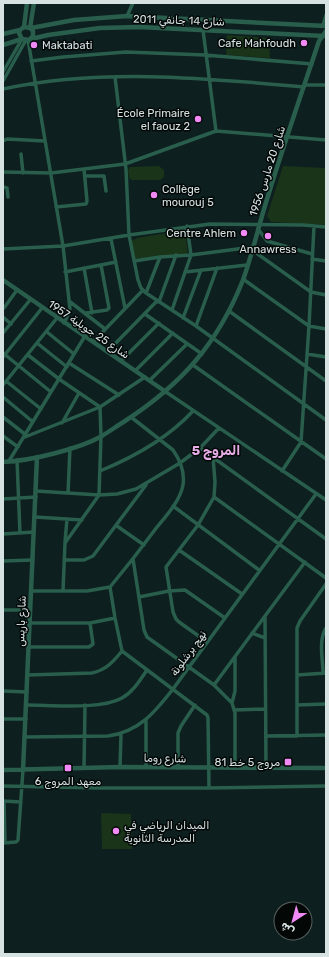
<svg xmlns="http://www.w3.org/2000/svg" width="329" height="957" font-family="Rubik,Cairo,sans-serif">
<rect width="100%" height="100%" fill="#0d1f1f"/>
<!-- green -->
<path fill="#193418" d="M227,35L269,38L270,58L226,55Z
M159,166L164,170V177L160,180H132L129,178L128,170L130,167Z
M283,166L326,168V225L271,222L267,216Z
M185,230L188,254L134,259L131,241L137,238Z
M101,813L131,814L132,849H102Z"/>
<g fill="none" stroke-linecap="round" stroke-linejoin="round">
<!-- minor -->
<path stroke="#295e4c" stroke-width="3.5" d="M127,16L133,3
M323,25L326,15
M203,30L216,131
M28,40L63,246L70,309L67,317L64,323
M31,61L63,57L126,52L205,55L312,64
M3,72L22,39
M115,77L126,169L129,235L138,280L141,288L146,293L196,326L326,420
M3,81L26,40
M305,85H326
M3,89C102,68 204,78 304,87
M3,141L7,139L45,141
M21,154L23,173
M3,172L51,173L125,164L216,131L326,140
M85,176H104L106,191
M3,187L7,188L8,197
M56,207L86,204L87,201L84,169
M258,229L267,241L312,254
M111,239L125,308
M3,249L63,246L129,235L210,224L303,225L326,227
M252,250L311,292L326,295
M312,259L326,261
M134,261L160,257L191,255L253,247
M84,268L92,313
M65,272L116,262
M185,272L247,265
M243,279L309,326L326,329
M146,293L160,257
M69,301L105,329
M159,302L176,255
M4,308L17,290
M172,310L191,255L187,226
M229,311L326,381
M86,313L107,310L109,308L101,265
M145,314L202,354
M3,317L11,324
M183,318L201,270
M196,326L217,268
M47,332L74,354
M3,333L30,300
M93,342L143,290
M37,343L67,367
M107,352L157,301
M3,353L51,392
M307,354L326,357
M28,355L59,379L100,407L101,436L99,495L65,543L63,591
M3,357L42,308
M121,361L159,323
M69,363L119,395
M193,365L326,459
M136,370L173,333
M150,380L187,344
M6,381L41,409
M3,385L57,318
M166,392L326,500
M3,397L33,422
M3,417L26,435
M62,423L79,393
M3,436L18,447
M25,437L100,407L145,377
M200,448L326,539
M17,460L20,533
M9,461L85,336
M100,471C134,457 168,438 193,411
M282,471L301,442L309,326L314,226
M36,491L99,495L117,494L136,489L180,463L200,448L219,428
M68,493L70,448
M214,497L326,578
M3,499L36,497
M173,506L259,570
M35,517L82,520
M117,526L144,545
M3,534L34,532
M65,542L67,519
M179,550L242,594
M133,559L144,630L147,637L214,685L232,703L235,713V768
M64,560H84L93,556L146,485
M3,561L33,560
M110,587L115,618L122,651
M31,591H87L110,587C125,569 140,550 154,531C164,518 180,502 183,485C185,472 180,460 173,450L131,417
M139,597L169,591L185,590L225,618
M3,610H30
M30,623H90L115,618
M252,633L265,638
M207,642L179,622L176,619L173,612L166,567L198,525L214,497L215,482L213,457
M29,647H89L93,644L90,623
M122,651L207,715L208,718L209,788
M323,673C323,659 318,641 326,628
M28,675L92,673C106,670 113,662 122,651
M297,675L326,673
M214,685L265,616
M3,691L27,692
M232,703L235,691V657
M26,705C52,705 101,710 122,698C133,692 140,680 147,670
M297,705L326,704
M234,710L265,709
M3,719H26
M146,720V767
M266,736L326,735
M297,736V628L300,621L326,584
M25,737L108,736C139,732 155,712 173,689L316,494
M120,767L121,735
M84,768L85,705
M178,768V733L181,726L195,705
M266,768L265,616L305,562
M3,786L101,788H209L326,786
M3,801L21,802
M4,801L5,843
M3,843L16,842L18,840L23,770"/>
<!-- tertiary -->
<path stroke="#295e4c" stroke-width="4.5" d="M24,27L30,28L33,31V36L29,40L22,39L19,33L20,30L24,27L27,3
M30,28L34,3
M31,28L74,20L127,16L326,26
M3,34L20,30
M31,39L48,35L100,28L139,27L324,36
M3,45L22,39
M3,280L166,392
M3,462C30,461 79,449 102,436C110,431 117,426 125,421C182,384 218,343 243,280C253,252 259,224 268,196C284,144 302,92 319,41L326,31
M3,770L120,767L326,768
M23,770L37,457"/>
</g>
<!-- markers -->
<g fill="#f18af4" stroke="#030807" stroke-width="1.5">
<circle cx="304" cy="43" r="4"/>
<circle cx="34" cy="45" r="4"/>
<circle cx="198" cy="119" r="4"/>
<circle cx="154" cy="195" r="4"/>
<circle cx="244" cy="233" r="4"/>
<circle cx="268" cy="236" r="4"/>
<rect x="284" y="758" width="8" height="8" rx="2"/>
<rect x="64" y="764" width="8" height="8" rx="2"/>
<circle cx="116" cy="831" r="4"/>
</g>
<g text-anchor="middle" stroke-width="3" stroke-linejoin="round" paint-order="stroke">
<!-- street labels -->
<g font-size="11" fill="#d6e1e1" stroke="#030807">
<text transform="translate(179 20) rotate(2)" y="4">شارع 14 جانفي 2011</text>
<text transform="translate(267 171) rotate(-72)" y="4">شارع 20 مارس 1956</text>
<text transform="translate(89 329) rotate(34)" y="4">شارع 25 جويلية 1957</text>
<text transform="translate(21 621) rotate(-88)" y="4">شارع باريس</text>
<text transform="translate(188 653) rotate(-54)" y="4">نهج برشلونة</text>
<text transform="translate(165 758) rotate(1)" y="4">شارع روما</text>
</g>
<!-- poi labels -->
<g font-size="11" fill="#d6e1e1" stroke="#030807" text-anchor="end">
<text x="296" y="47">Cafe Mahfoudh</text>
<text x="42" y="49" text-anchor="start">Maktabati</text>
<text x="190" y="117">École Primaire<tspan x="190" dy="13">el faouz 2</tspan></text>
<text x="162" y="193" text-anchor="start">Collège<tspan x="162" dy="13">mourouj 5</tspan></text>
<text x="236" y="237">Centre Ahlem</text>
<text x="268" y="253" text-anchor="middle">Annawress</text>
<text x="280" y="766">مروج 5 خط 81</text>
<text x="68" y="785" text-anchor="middle">معهد المروج 6</text>
<text x="124" y="829" text-anchor="start">الميدان الرياضي في<tspan x="124" dy="13">المدرسة الثانوية</tspan></text>
</g>
<!-- quarter labels -->
<g font-size="13" font-weight="bold" fill="#e6ade6" stroke="#030807">
<text x="216" y="455">المروج 5</text>
</g>
</g>
<!-- border -->
<rect width="329" height="957" fill="none" stroke="#d6e1e1" stroke-width="8"/>
<!-- north arrow -->
<g transform="translate(293 921) rotate(216)"><circle r="19" fill="#030807" stroke="#575f5e"/>
<path d="M0-3L7 15L0 10L-7 15Z" fill="#f18af4"/>
<text y="-6" font-size="11" font-weight="bold" text-anchor="middle" fill="#d6e1e1">ش</text>
</g>
</svg>
